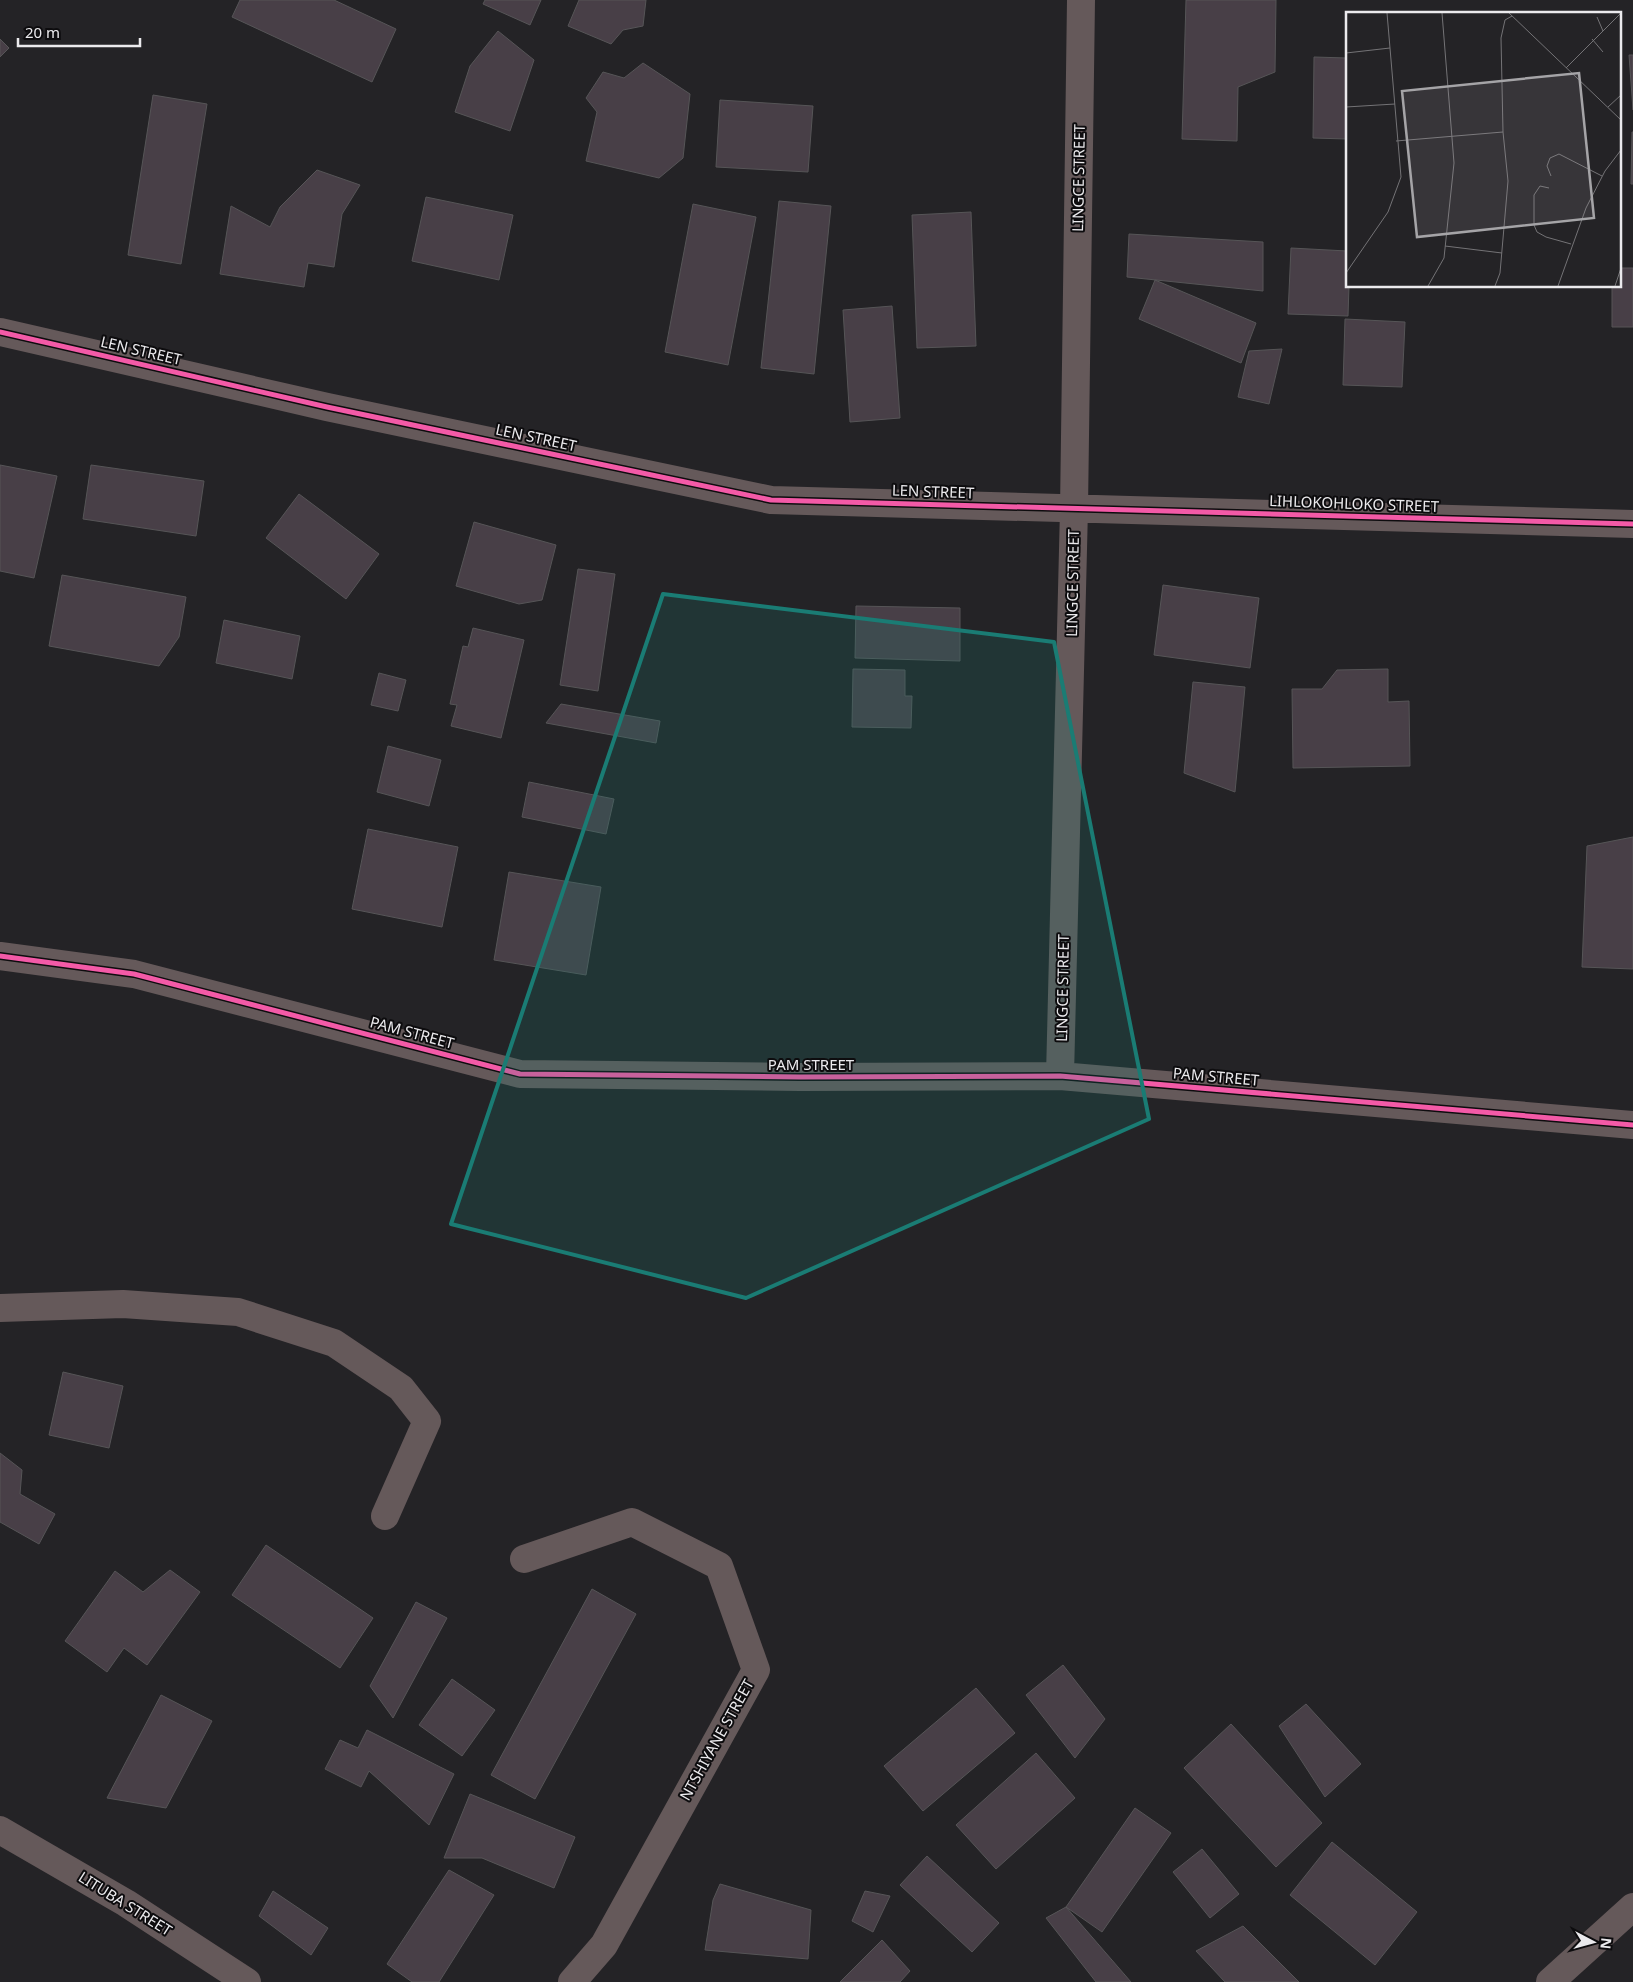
<svg xmlns="http://www.w3.org/2000/svg" width="1633" height="1982" font-family="'Noto Sans',sans-serif">
<rect width="100%" height="100%" fill="#242326"/>
<!-- building -->
<path fill="#483f47" stroke="#565557" d="M240,0H334L396,29L372,82L232,17Z
M485,0H541L530,25L483,4Z
M579,0H646L643,26L623,30L611,44L568,26Z
M1186,0H1276L1275,72L1238,87L1237,141L1182,139Z
M498,31L534,60L510,131L455,112L470,66Z
M0,39L9,48L0,57Z
M1629,55H1633V110Z
M1314,57L1347,58V139L1313,138Z
M643,63L690,94L683,158L659,178L586,161L597,112L586,98L603,72L624,78Z
M153,95L207,104L181,264L128,255Z
M720,100L813,106L808,172L716,167Z
M1632,132H1633V184H1631Z
M317,170L360,185L342,214L334,267L308,263L304,287L220,274L231,206L270,227L280,207Z
M426,197L513,215L499,280L412,261Z
M779,201L831,206L814,374L761,368Z
M693,204L756,217L728,365L665,352Z
M971,212L976,346L917,348L912,215Z
M1129,234L1263,242V291L1127,277Z
M1291,248L1347,251V286H1349L1348,316L1288,314Z
M1619,268H1633V327H1612V286H1619Z
M1155,280L1256,323L1241,363L1139,319Z
M892,306L900,418L850,422L843,310Z
M1345,319L1405,322L1402,387L1343,385Z
M1282,349L1269,404L1238,397L1249,351Z
M0,465L57,476L34,578L0,571Z
M91,465L204,481L196,536L83,519Z
M299,494L379,554L346,599L266,538Z
M474,522L556,545L542,600L519,604L456,586Z
M578,569L615,574L598,691L560,685Z
M62,575L186,597L179,637L159,666L49,646Z
M1163,585L1259,598L1250,668L1154,655Z
M856,606L960,608V661L855,658Z
M224,620L300,636L292,679L216,663Z
M473,628L524,640L501,738L451,726L457,705L450,704L463,646L468,647Z
M853,669L905,670V696H912L911,728L852,727Z
M1388,669V702L1409,701L1410,766L1293,768L1292,689H1322L1337,670Z
M379,673L406,680L398,711L371,705Z
M1193,682L1245,687L1235,792L1184,773Z
M561,704L660,721L656,743L546,723Z
M388,746L441,760L429,806L377,792Z
M529,782L614,799L606,834L522,817Z
M368,829L458,847L442,927L352,909Z
M1633,837V969L1582,967L1587,846Z
M509,872L601,887L586,975L494,960Z
M63,1372L123,1386L109,1448L49,1435Z
M0,1453L22,1470L20,1494L55,1514L39,1544L0,1522Z
M266,1545L373,1618L340,1668L232,1595Z
M170,1570L200,1592L147,1665L124,1648L107,1672L65,1641L115,1571L143,1592Z
M592,1589L636,1614L535,1799L491,1775Z
M416,1602L447,1618L393,1718L370,1686Z
M1063,1665L1105,1719L1075,1758L1026,1695Z
M452,1679L495,1710L462,1756L419,1725Z
M976,1688L1015,1733L923,1811L884,1766Z
M161,1695L212,1721L166,1808L107,1798Z
M1306,1704L1361,1764L1325,1797L1279,1726Z
M1231,1724L1322,1823L1276,1867L1184,1768Z
M367,1730L454,1774L429,1825L369,1771L361,1787L325,1769L340,1740L358,1748Z
M1036,1753L1075,1798L996,1869L956,1825Z
M470,1794L575,1837L554,1888L482,1858H444Z
M1135,1808L1171,1833L1102,1932L1066,1907Z
M1332,1842L1417,1912L1375,1965L1290,1895Z
M1202,1849L1239,1894L1210,1918L1173,1872Z
M927,1856L999,1923L972,1952L900,1885Z
M449,1870L494,1895L439,1982H412L387,1964Z
M720,1884L811,1910L808,1959L705,1950L713,1900Z
M273,1891L328,1928L311,1955L259,1916Z
M865,1891L890,1896L873,1932L852,1921Z
M1066,1907L1131,1982H1096L1046,1918Z
M1243,1926L1299,1982H1225L1196,1951Z
M882,1940L910,1971L900,1982H840Z"/>
<g fill="none" stroke-linecap="round" stroke-linejoin="round">
<!-- minor -->
<path stroke="#65595a" stroke-width="28" d="M0,332L327,407L771,500L1633,524
M0,956L134,974L520,1074L800,1077L1060,1076L1633,1125
M1060,1076L1074,509L1081,0
M0,1308L123,1304L238,1312L334,1343L401,1388L427,1421L385,1516
M524,1559L632,1522L719,1566L756,1670L604,1945L572,1982
M0,1830L126,1903L247,1982
M1550,1982L1633,1907"/>
<!-- cycleway casing -->
<g stroke="#0d0c0e" stroke-width="8">
<path id="cycleway" d="M0,332L327,407L771,500L1633,524
M0,956L134,974L520,1074L800,1077L1060,1076L1633,1125"/>
</g>
<!-- cycleway -->
<use href="#cycleway" stroke="#f35aa7" stroke-width="5"/>
</g>
<!-- marked area -->
<path fill="#1a7c74" fill-opacity="0.2" stroke="#1a7c74" stroke-width="4" stroke-linejoin="round" d="M663,594L1054,642L1149,1119L746,1298L451,1224Z"/>
<g text-anchor="middle" stroke-width="4" stroke-linejoin="round" paint-order="stroke">
<!-- street labels -->
<g font-size="15" fill="#ebeaed" stroke="#0d0c0e">
<text transform="translate(1079 178) rotate(-89)" y="5">LINGCE STREET</text>
<text transform="translate(141 351) rotate(13)" y="5">LEN STREET</text>
<text transform="translate(536 438) rotate(12)" y="5">LEN STREET</text>
<text transform="translate(933 492) rotate(2)" y="5">LEN STREET</text>
<text transform="translate(1354 504) rotate(2)" y="5">LIHLOKOHLOKO STREET</text>
<text transform="translate(1073 583) rotate(-89)" y="5">LINGCE STREET</text>
<text transform="translate(1063 988) rotate(-89)" y="5">LINGCE STREET</text>
<text transform="translate(412 1033) rotate(15)" y="5">PAM STREET</text>
<text x="811" y="1070">PAM STREET</text>
<text transform="translate(1216 1077) rotate(5)" y="5">PAM STREET</text>
<text transform="translate(717 1740) rotate(-61)" y="5">NTSHIYANE STREET</text>
<text transform="translate(125 1904) rotate(32)" y="5">LITUBA STREET</text>
</g>
</g>
<!-- overview -->
<g transform="translate(1346 12)">
<rect width="275" height="275" fill="#242326"/>
<path fill="none" stroke="#747376" stroke-width="1" d="M163,1L275,108M251,5L257,19M246,27L257,40M0,41L44,36M220,56L275,1M0,95L49,92M262,95L275,83M50,129L157,120M205,164L201,154L204,146L213,142L256,164M203,176L194,174L188,183V213L191,220L200,225L225,232M99,234L156,241M0,261L42,200L55,165L41,1M82,274L98,246L108,151L96,1M149,274L154,261L162,169L157,120L155,26L159,8L166,4M212,274L240,196L259,159L275,138M269,274L275,256"/>
<path fill="#a5a4a7" fill-opacity="0.15" stroke="#a5a4a7" stroke-width="2.5" d="M233,61L248,206L71,225L56,79Z"/>
<rect width="275" height="275" fill="none" stroke="#ebeaed" stroke-width="2.5"/>
</g>
<!-- north arrow -->
<g transform="translate(1593 1942) rotate(96)" stroke="#0d0c0e" stroke-width="4" paint-order="stroke">
<path d="M0-4L9 19L0 12L-9 19Z" fill="#ebeaed"/>
<text y="-8" font-size="14" font-weight="bold" text-anchor="middle" fill="#ebeaed">N</text>
</g>
<!-- scale -->
<path d="M18 38v8h122v-8" fill="none" stroke="#ebeaed" stroke-width="2.5"/>
<text x="25" y="38" font-size="15" fill="#ebeaed" stroke="#0d0c0e" stroke-width="4" paint-order="stroke">20 m</text>
</svg>
